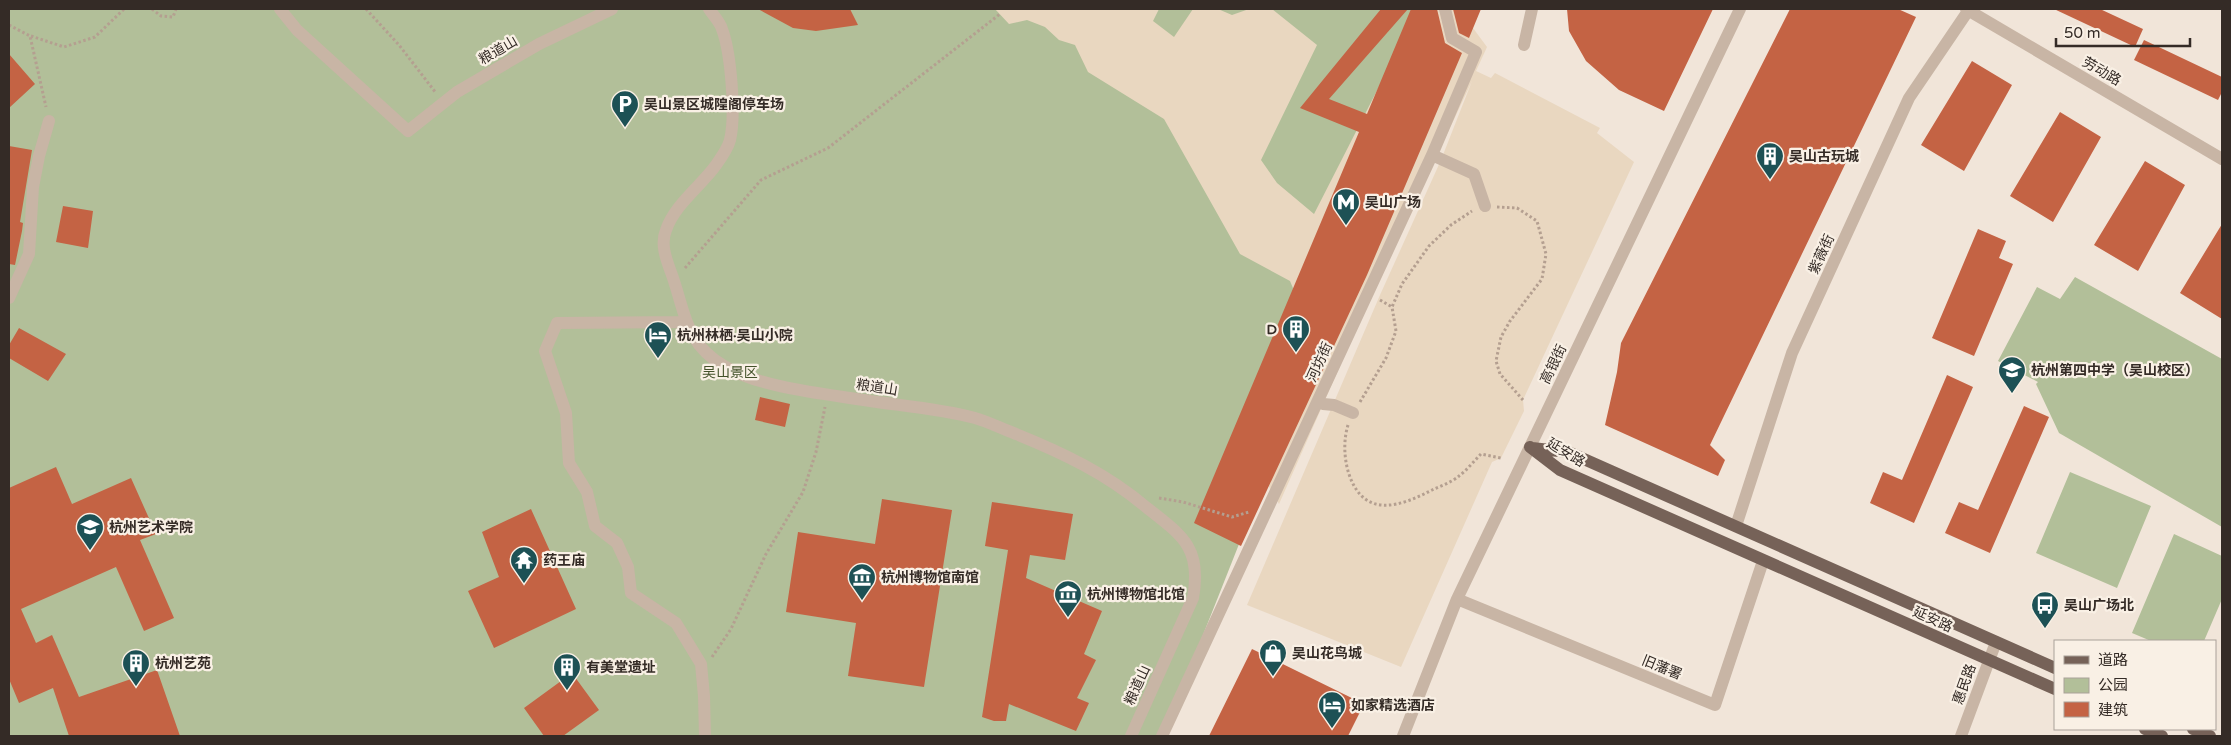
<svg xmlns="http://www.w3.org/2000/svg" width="2231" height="745" font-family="'Varela Round','Noto Sans SC',sans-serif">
<rect width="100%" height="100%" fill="#f1e5d9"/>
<!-- green -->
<path fill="#b2bf99" d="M9,9H1451L1163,736H9Z
M2075,277L2222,359V527L2059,433L2036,384L2038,382L1998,361L2037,287L2060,299Z
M2070,472L2151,506L2117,588L2036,553Z
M2174,534L2222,556V599L2204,641H2151L2132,633Z"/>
<!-- plaza -->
<path fill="#e9d7c0" d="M995,9H1159L1153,21L1174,37L1193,9H1218L1232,15L1249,9H1272L1317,45L1261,160L1277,183L1314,214L1415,16L1413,17L1416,9H1459L1487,47L1476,71L1491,78L1495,73L1600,128L1597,133L1634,162L1523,400L1524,411L1501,458L1492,462L1401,667L1247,605L1380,295L1441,160L1472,81L1371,296L1279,504L1246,447L1303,312L1290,281L1240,254L1164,119L1088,72L1075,45L1059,40L1045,27L1027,20L1009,24Z"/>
<!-- building -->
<path fill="#c46344" d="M758,9H850L858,25L816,31L793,28Z
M1381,9H1408L1329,99L1367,114L1411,9H1437L1445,43L1462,53L1367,275L1241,546L1194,523L1359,132L1300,108Z
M1453,9H1481L1469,38L1459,33Z
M1567,9H1713L1664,111L1619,90L1586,61L1569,31Z
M1790,9H1898L1916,17L1710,445L1725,460L1718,476L1605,425L1617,372L1621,343Z
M2054,9H2100L2143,29L2135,47Z
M2144,40L2222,77V92L2218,100L2134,60Z
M9,54L35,84L9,108Z
M1972,61L2012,85L1964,171L1921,145Z
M2060,112L2101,137L2053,222L2010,196Z
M9,146L32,150L20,222L23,223L22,231L15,265L9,264Z
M2145,161L2185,185L2138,271L2094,245Z
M63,206L93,211L88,248L56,242Z
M2222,224V319L2180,293Z
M1978,229L2006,241L1999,258L2013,264L1974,356L1932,338Z
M19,328L66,354L48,381L9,358V345Z
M1947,375L1973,387L1914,523L1870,503L1883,472L1902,480Z
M760,397L790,404L785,427L755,420Z
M2024,406L2049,417L1990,553L1945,533L1959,502L1978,510Z
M56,467L72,504L131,478L156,534L140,540L174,618L144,631L116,567L21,609L36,643L52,635L79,697L157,670L180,736H69L53,688L19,703L9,679V488Z
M882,499L952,510L924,687L848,676L856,623L786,612L798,532L875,544Z
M992,502L1073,514L1065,560L1030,555L1026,578L1102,611L1084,654L1096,660L1077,698L1089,703L1076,731L1009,704L1006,721H994L982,717L1008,550L985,546Z
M531,509L576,609L494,648L468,591L499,577L482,532Z
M1252,649L1364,704L1348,736H1209Z
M572,673L599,710L563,736H544L524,708Z"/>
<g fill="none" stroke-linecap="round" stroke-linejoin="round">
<!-- path -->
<path stroke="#b49f90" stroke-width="3" stroke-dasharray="2.5 2.5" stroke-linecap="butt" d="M152,9L161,16L173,17L176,9
M366,9L399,45L436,93
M9,25L30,36L46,107
M31,36L64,47L95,37L124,9
M1497,207L1517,208L1537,221L1546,254L1542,279L1510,321L1501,337L1496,361L1500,374L1523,400
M685,268L761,180L828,148L1000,14
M1380,300L1392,307
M1360,402L1386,358L1396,331L1392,307L1402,284L1429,246L1451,225L1472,211
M1348,425C1343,441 1344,461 1350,477C1366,519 1401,506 1432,490C1441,486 1452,482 1459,476C1467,470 1474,461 1481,454L1501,458
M1159,498L1183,502L1232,517L1249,512
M712,657L731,629L766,554L803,492L816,452L825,407"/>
<!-- minor -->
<path stroke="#c8b5a5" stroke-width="12" d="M280,9L297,30L408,131L457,92L539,44L612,9
M709,9C713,15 720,22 722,29C731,53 736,115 730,140C728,148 721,158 716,165C701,186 675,204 666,230C659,247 669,265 674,281C686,318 687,344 724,366C760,388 827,394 870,401C904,406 941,409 975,418C989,422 1002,429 1016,434C1063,453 1107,474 1146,507C1183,536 1202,548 1193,598L1131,736
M1966,9L2222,159
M1524,45L1532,9
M1432,155L1474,174L1485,206
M9,298L29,254L33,187L39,156L49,121
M685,322L557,323L545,351L566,413L569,463L587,492L595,526L617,543L628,567L631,593L676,623L701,664L704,696L705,736
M1323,404L1334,405L1353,413
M1736,526L1792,353L1909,98L1968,11
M1457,599L1715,705L1763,561
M1162,736L1432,155L1476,52L1452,38L1445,9
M1403,736L1457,599L1740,9
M1961,736L1996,642"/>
<!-- major -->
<path stroke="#766258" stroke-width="12" d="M1530,447L1560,470L2055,689
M1532,448L1568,452L2055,668
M2145,729L2162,736
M2193,729L2210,736"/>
</g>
<!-- icons -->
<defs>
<g id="parking-pin" transform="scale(1.4375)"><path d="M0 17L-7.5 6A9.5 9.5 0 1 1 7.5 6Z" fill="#1d5155" stroke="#f9f0e5"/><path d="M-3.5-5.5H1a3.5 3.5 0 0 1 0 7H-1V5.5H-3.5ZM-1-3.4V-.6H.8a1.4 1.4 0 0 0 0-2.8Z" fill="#fff"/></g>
<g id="building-pin" transform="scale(1.4375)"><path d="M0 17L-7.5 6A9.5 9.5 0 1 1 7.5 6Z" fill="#1d5155" stroke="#f9f0e5"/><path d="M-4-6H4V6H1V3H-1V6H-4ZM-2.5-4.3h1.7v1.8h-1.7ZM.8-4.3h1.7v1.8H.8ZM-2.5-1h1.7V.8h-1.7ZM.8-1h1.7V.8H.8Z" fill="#fff"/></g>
<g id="metro-pin" transform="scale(1.4375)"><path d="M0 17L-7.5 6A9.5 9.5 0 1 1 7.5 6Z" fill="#1d5155" stroke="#f9f0e5"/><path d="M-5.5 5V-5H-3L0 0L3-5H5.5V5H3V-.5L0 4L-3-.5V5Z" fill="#fff"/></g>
<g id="hotel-pin" transform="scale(1.4375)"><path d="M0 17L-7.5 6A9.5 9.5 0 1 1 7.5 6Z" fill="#1d5155" stroke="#f9f0e5"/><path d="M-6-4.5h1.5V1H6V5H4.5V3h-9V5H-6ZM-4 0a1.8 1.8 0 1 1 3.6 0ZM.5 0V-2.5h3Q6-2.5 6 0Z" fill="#fff"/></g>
<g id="school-pin" transform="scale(1.4375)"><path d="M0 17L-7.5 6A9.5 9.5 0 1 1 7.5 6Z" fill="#1d5155" stroke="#f9f0e5"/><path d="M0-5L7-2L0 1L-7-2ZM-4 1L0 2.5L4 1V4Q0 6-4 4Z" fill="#fff"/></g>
<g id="temple-pin" transform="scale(1.4375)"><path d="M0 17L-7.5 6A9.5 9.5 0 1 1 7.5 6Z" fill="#1d5155" stroke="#f9f0e5"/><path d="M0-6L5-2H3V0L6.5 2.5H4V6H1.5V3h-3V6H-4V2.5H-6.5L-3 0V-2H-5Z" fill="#fff"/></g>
<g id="museum-pin" transform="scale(1.4375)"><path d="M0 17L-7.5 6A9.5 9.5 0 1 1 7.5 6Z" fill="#1d5155" stroke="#f9f0e5"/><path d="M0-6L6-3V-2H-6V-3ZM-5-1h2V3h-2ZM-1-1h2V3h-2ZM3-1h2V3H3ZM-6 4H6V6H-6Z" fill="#fff"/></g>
<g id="bus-pin" transform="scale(1.4375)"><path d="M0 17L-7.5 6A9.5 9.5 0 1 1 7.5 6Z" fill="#1d5155" stroke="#f9f0e5"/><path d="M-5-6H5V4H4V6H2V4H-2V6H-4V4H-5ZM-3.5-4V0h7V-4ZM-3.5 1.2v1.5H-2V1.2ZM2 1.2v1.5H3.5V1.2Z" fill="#fff"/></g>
<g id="shop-pin" transform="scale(1.4375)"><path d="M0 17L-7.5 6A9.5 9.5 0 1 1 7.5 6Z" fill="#1d5155" stroke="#f9f0e5"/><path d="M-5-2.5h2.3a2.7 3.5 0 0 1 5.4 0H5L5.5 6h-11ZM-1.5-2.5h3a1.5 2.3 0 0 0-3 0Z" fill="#fff"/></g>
</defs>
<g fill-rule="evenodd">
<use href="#parking-pin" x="625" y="104"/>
<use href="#building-pin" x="1770" y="156"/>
<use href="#metro-pin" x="1346" y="202"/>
<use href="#building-pin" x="1296" y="329"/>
<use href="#hotel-pin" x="658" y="335"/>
<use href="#school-pin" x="2012" y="370"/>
<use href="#school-pin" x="90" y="527"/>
<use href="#temple-pin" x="524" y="560"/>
<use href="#museum-pin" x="862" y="577"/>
<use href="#museum-pin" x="1068" y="594"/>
<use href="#bus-pin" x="2045" y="605"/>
<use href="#shop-pin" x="1273" y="653"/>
<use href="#building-pin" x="136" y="663"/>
<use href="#building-pin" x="567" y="667"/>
<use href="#hotel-pin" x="1332" y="705"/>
</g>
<g text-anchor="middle" stroke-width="4.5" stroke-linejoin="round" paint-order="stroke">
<!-- street labels -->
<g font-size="14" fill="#342b26" stroke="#f9f0e5">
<text transform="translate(498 50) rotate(-30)" y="5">粮道山</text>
<text transform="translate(2102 71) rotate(30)" y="5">劳动路</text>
<text transform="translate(1821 254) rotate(-65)" y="5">紫薇街</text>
<text transform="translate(1319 362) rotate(-65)" y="5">河坊街</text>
<text transform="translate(1553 364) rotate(-64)" y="5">高银街</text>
<text transform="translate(877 387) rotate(9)" y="5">粮道山</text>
<text transform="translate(1566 452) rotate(31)" y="5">延安路</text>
<text transform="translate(1933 619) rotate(24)" y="5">延安路</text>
<text transform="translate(1662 667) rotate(22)" y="5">旧藩署</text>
<text transform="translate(1964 684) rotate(-70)" y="5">惠民路</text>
<text transform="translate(1137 685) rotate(-65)" y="5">粮道山</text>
</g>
<!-- poi labels -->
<g font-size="14" font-weight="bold" fill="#342b26" stroke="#f9f0e5" text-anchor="start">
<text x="644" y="109">吴山景区城隍阁停车场</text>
<text x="1789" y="161">吴山古玩城</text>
<text x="1365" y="207">吴山广场</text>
<text x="1277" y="334" text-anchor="end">D</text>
<text x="677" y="340">杭州林栖·吴山小院</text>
<text x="2031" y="375">杭州第四中学（吴山校区）</text>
<text x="109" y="532">杭州艺术学院</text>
<text x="543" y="565">药王庙</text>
<text x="881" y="582">杭州博物馆南馆</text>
<text x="1087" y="599">杭州博物馆北馆</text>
<text x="2064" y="610">吴山广场北</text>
<text x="1292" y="658">吴山花鸟城</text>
<text x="155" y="668">杭州艺苑</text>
<text x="586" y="672">有美堂遗址</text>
<text x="1351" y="710">如家精选酒店</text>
</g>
<!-- park labels -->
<g font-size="14" fill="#44522b" stroke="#f9f0e5">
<text x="730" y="377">吴山景区</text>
</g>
</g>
<!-- border -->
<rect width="2231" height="745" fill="none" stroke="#342b26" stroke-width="20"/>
<!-- legend -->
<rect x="2054" y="640" width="162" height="90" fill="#f9f0e5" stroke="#aaa199"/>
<rect x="2064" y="656" width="25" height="8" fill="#766258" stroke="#aaa199"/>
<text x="2098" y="665" font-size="15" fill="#342b26">道路</text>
<rect x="2064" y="678" width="25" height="15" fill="#b2bf99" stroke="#aaa199"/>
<text x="2098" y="690" font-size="15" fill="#342b26">公园</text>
<rect x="2064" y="702" width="25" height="15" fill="#c46344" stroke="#aaa199"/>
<text x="2098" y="715" font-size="15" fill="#342b26">建筑</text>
<!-- scale -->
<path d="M2056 38v8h134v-8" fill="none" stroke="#342b26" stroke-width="2.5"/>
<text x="2064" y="38" font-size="15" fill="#342b26" stroke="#f9f0e5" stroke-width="4" paint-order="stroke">50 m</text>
</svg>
